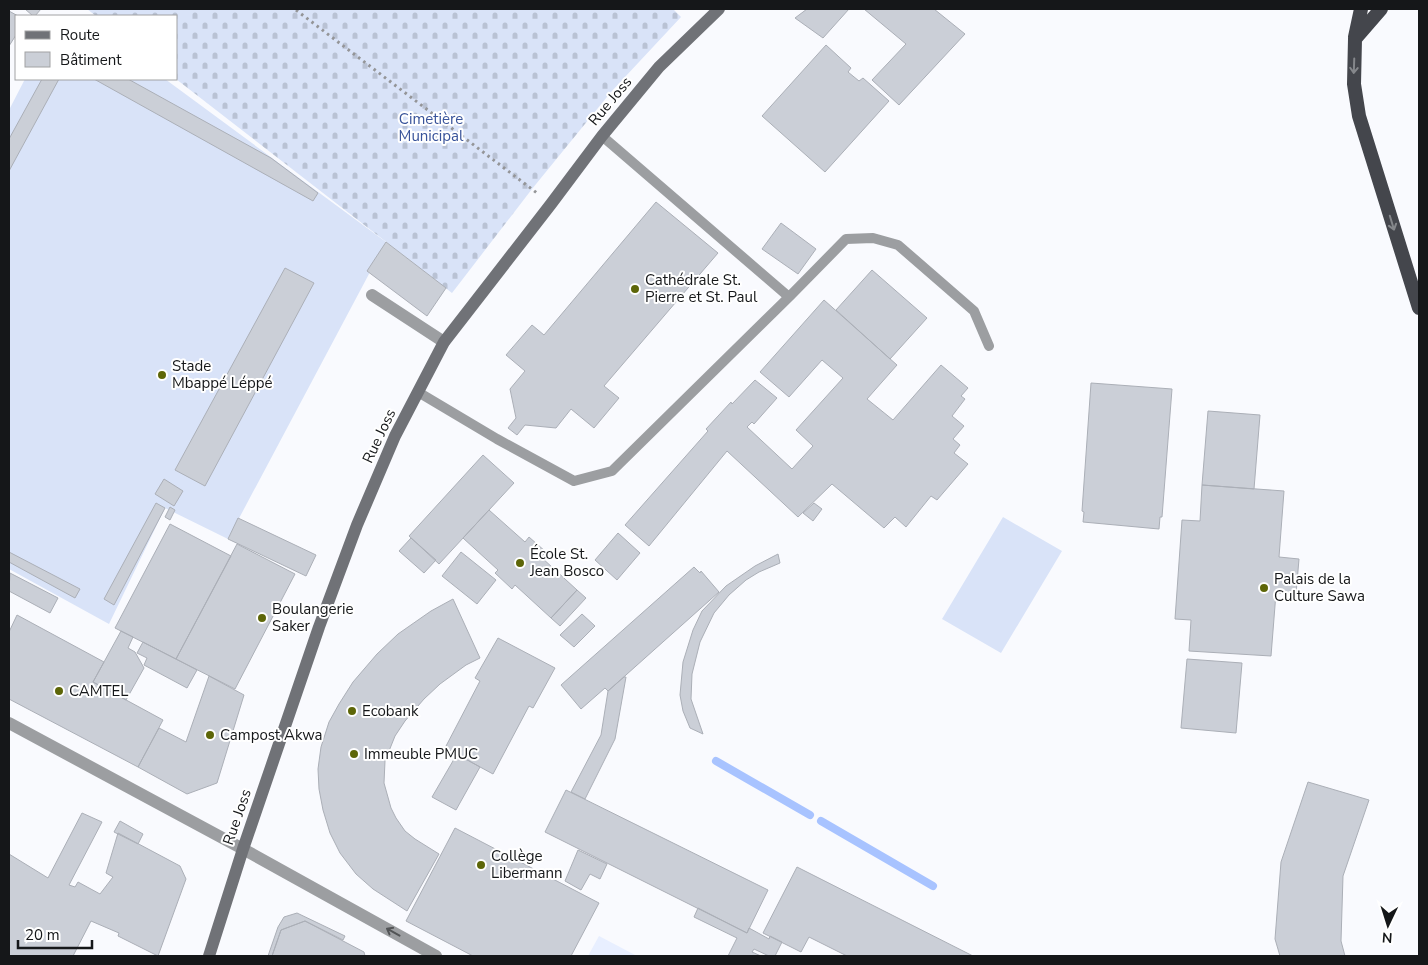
<svg xmlns="http://www.w3.org/2000/svg" width="1428" height="965" font-family="'Nunito Sans',sans-serif">
<defs>
<pattern id="cemetery-stones" width="16" height="16" patternUnits="userSpaceOnUse" patternTransform="scale(1.25)"><rect width="16" height="16" fill="#d9e3f8"/><path d="M2 7V4a2 2 0 0 1 4 0v3zM10 15v-3a2 2 0 0 1 4 0v3z" fill="#b9c2d4"/></pattern>
</defs>
<rect width="100%" height="100%" fill="#f9fafe"/>
<!-- built -->
<path fill="#e8efff" d="M599,936L637,956H588Z"/>
<!-- cemetery -->
<path fill="url(#cemetery-stones)" d="M87,9H673L681,17L611,92L532,189L452,293L176,79V16H96Z"/>
<!-- garden -->
<path fill="#d9e3f8" d="M25,79H165L386,242L228,539L165,508L109,624L9,569V110Z
M1003,517L1062,551L1001,653L942,619Z"/>
<g fill="none" stroke-linecap="round" stroke-linejoin="round">
<!-- stream -->
<path stroke="#a8c3ff" stroke-width="8" d="M716,761L810,815
M821,821L933,886"/>
</g>
<!-- building -->
<path fill="#cbcfd7" stroke="#abafb7" d="M25,9H41L35,16H33Z
M807,9H849L823,38L795,18Z
M864,9H934L965,34L899,105L872,80L906,44Z
M9,11L18,16H16V35L9,46Z
M826,45L851,68L848,72L859,81L863,78L889,101L825,172L762,116Z
M42,79H59L9,171V139Z
M94,79H128L271,158L318,193L313,201Z
M656,202L718,253L604,386L619,398L594,428L571,409L556,428L525,425L517,435L508,428L516,418L510,389L525,371L506,355L532,325L544,335Z
M781,223L816,249L798,274L762,249Z
M386,242L446,288L427,316L367,271Z
M285,268L314,283L205,486L175,470Z
M872,270L927,318L890,359L836,310Z
M824,300L897,365L867,399L893,420L941,365L968,388L961,396L965,399L952,416L964,426L953,439L960,445L954,453L968,464L937,500L931,496L906,527L895,517L884,528L832,484L798,517L727,451L649,546L625,525L708,431L706,429L731,402L732,404L755,380L777,398L754,424L752,422L747,427L792,469L813,446L796,430L843,378L822,360L789,397L760,372Z
M1091,383L1172,389L1162,517H1160L1159,529L1083,522L1084,512L1082,511Z
M1208,411L1260,415L1254,489L1202,485Z
M483,455L514,483L439,564L409,536Z
M164,479L183,491L174,506L155,494Z
M1202,485L1284,491L1279,557L1299,559L1296,594L1276,593L1271,656L1189,651L1191,620L1175,619L1182,520L1200,521Z
M156,503L165,508L114,605L104,599Z
M814,503L822,509L813,521L803,513Z
M170,507L175,510L170,520L165,517Z
M489,510L525,542L529,537L546,552L541,557L577,590L551,618L515,585L512,589L495,573L498,570L463,538Z
M238,518L316,555L306,576L228,539Z
M170,524L231,556L176,659L115,628Z
M618,533L640,553L617,580L595,560Z
M411,538L436,560L424,573L399,551Z
M237,544L295,574L235,689L176,659Z
M9,552L80,589L75,598L9,562Z
M461,552L496,580L477,604L442,576Z
M778,554L780,563L759,572L746,580L729,595L714,613L700,642L692,674L691,699L703,734L690,728L683,711L680,695L683,662L693,630L702,611L726,586L755,566Z
M694,567L700,573L701,571L719,592L608,691L605,688L581,709L561,685Z
M10,573L58,598L50,613L9,591Z
M577,590L586,598L560,626L551,618Z
M453,599L480,658L466,665L440,684L424,699L405,721L395,736L385,761L384,783L391,808L396,818L405,831L415,839L439,854L407,911L373,889L356,874L340,853L330,833L323,810L319,789L318,769L321,747L329,722L339,704L353,682L377,654L398,634L431,611Z
M582,614L595,626L574,647L560,635Z
M17,615L104,662L93,682L163,720L138,767L9,699V632Z
M121,631L133,637L128,648L135,652L144,668L126,700L93,682Z
M498,638L555,668L533,708L529,706L493,774L445,748L480,681L475,678Z
M143,642L197,670L187,688L144,665L147,658L137,653Z
M1187,659L1242,663L1236,733L1181,728Z
M209,676L244,695L217,783L187,794L138,767L159,728L186,742Z
M624,677H626L615,739L585,799L571,792L601,735L608,691Z
M457,754L480,767L456,810L432,797Z
M1308,782L1369,800L1343,876L1341,941L1345,956H1280L1275,939L1281,862Z
M566,790L768,890L747,933L545,832Z
M82,813L102,822L69,885L75,887L78,882L100,894L113,877L106,873L118,833L180,866L186,879L158,956L118,936L119,933L91,921L73,956H9V854L48,878Z
M120,821L143,834L138,844L114,832Z
M455,828L599,903L571,956H473L406,921Z
M578,850L607,864L600,879L590,874L581,890L565,881Z
M797,867L973,956H847L809,937L801,952L763,933Z
M698,908L747,933L749,928L769,939L770,936L782,942L775,956H769L754,949L752,952L761,956H728L737,938L694,917Z
M297,913L345,936L343,940L305,921L281,930L272,956H268L278,927L284,917Z
M305,921L364,952L365,956H272L281,930Z"/>
<g fill="none" stroke-linecap="round" stroke-linejoin="round">
<!-- path -->
<path stroke="#949598" stroke-width="3" stroke-dasharray="2.5 4" stroke-linecap="butt" d="M296,10L537,193"/>
<!-- service -->
<path stroke="#9c9ea1" stroke-width="10" d="M789,297L846,239L873,238L898,245L974,311L989,346
M418,392L497,439L574,481L612,471L789,297L602,136"/>
<!-- minor -->
<path stroke="#9c9ea1" stroke-width="12" d="M372,295L444,342
M9,723L243,849L436,956"/>
<!-- secondary -->
<path stroke="#707277" stroke-width="12" d="M209,956L243,849L319,627L357,525L395,436L444,342L551,204L602,136L659,67L719,9"/>
<!-- trunk -->
<path stroke="#44464c" stroke-width="14" d="M1381,9L1355,39L1354,84L1359,116L1419,308
M1355,37L1361,9"/>
</g>
<!-- one-way arrows -->
<defs><path id="oneway-shaft" d="M-6 0H5M1.5-3L5.5 0L1.5 3" fill="none" stroke-width="1.6" stroke-linecap="round" stroke-linejoin="round" transform="scale(1.25)"/></defs>
<g stroke="#85878b">
<use href="#oneway-shaft" transform="translate(1354 66) rotate(92)"/>
<use href="#oneway-shaft" transform="translate(1392 223) rotate(73)"/>
</g>
<use stroke="#525456" href="#oneway-shaft" transform="translate(393 932) rotate(-151)"/>
<!-- markers -->
<g fill="#5d6608" stroke="#fff" stroke-width="2">
<circle cx="635" cy="289" r="5"/>
<circle cx="162" cy="375" r="5"/>
<circle cx="520" cy="563" r="5"/>
<circle cx="1264" cy="588" r="5"/>
<circle cx="262" cy="618" r="5"/>
<circle cx="59" cy="691" r="5"/>
<circle cx="352" cy="711" r="5"/>
<circle cx="210" cy="735" r="5"/>
<circle cx="354" cy="754" r="5"/>
<circle cx="481" cy="865" r="5"/>
</g>
<g text-anchor="middle" stroke-width="4" stroke-linejoin="round" paint-order="stroke">
<!-- street labels -->
<g font-size="15" fill="#151719" stroke="#fff">
<text transform="translate(610 101) rotate(-50)" y="5">Rue Joss</text>
<text transform="translate(379 436) rotate(-65)" y="5">Rue Joss</text>
<text transform="translate(237 817) rotate(-71)" y="5">Rue Joss</text>
</g>
<!-- park labels -->
<g font-size="15" fill="#38539a" stroke="#fff">
<text x="431" y="124">Cimetière<tspan x="431" dy="17">Municipal</tspan></text>
</g>
<!-- poi labels -->
<g font-size="15" fill="#151719" stroke="#fff" text-anchor="start">
<text x="645" y="285">Cathédrale St.<tspan x="645" dy="17">Pierre et St. Paul</tspan></text>
<text x="172" y="371">Stade<tspan x="172" dy="17">Mbappé Léppé</tspan></text>
<text x="530" y="559">École St.<tspan x="530" dy="17">Jean Bosco</tspan></text>
<text x="1274" y="584">Palais de la<tspan x="1274" dy="17">Culture Sawa</tspan></text>
<text x="272" y="614">Boulangerie<tspan x="272" dy="17">Saker</tspan></text>
<text x="69" y="696">CAMTEL</text>
<text x="362" y="716">Ecobank</text>
<text x="220" y="740">Campost Akwa</text>
<text x="364" y="759">Immeuble PMUC</text>
<text x="491" y="861">Collège<tspan x="491" dy="17">Libermann</tspan></text>
</g>
</g>
<!-- border -->
<rect width="1428" height="965" fill="none" stroke="#151719" stroke-width="20"/>
<!-- legend -->
<rect x="15" y="15" width="162" height="65" fill="#ffffff" stroke="#a1a2a3"/>
<rect x="25" y="31" width="25" height="8" fill="#707277" stroke="#a1a2a3"/>
<text x="60" y="40" font-size="15" fill="#151719">Route</text>
<rect x="25" y="52" width="25" height="15" fill="#cbcfd7" stroke="#a1a2a3"/>
<text x="60" y="65" font-size="15" fill="#151719">Bâtiment</text>
<!-- north arrow -->
<g transform="translate(1388 925) rotate(184)" stroke="#ffffff" stroke-width="4" paint-order="stroke">
<path d="M0-4L9 19L0 12L-9 19Z" fill="#151719"/>
<text y="-8" font-size="14" font-weight="bold" text-anchor="middle" fill="#151719">N</text>
</g>
<!-- scale -->
<path d="M18 940v8h74v-8" fill="none" stroke="#151719" stroke-width="2.5"/>
<text x="25" y="940" font-size="15" fill="#151719" stroke="#ffffff" stroke-width="4" paint-order="stroke">20 m</text>
</svg>
